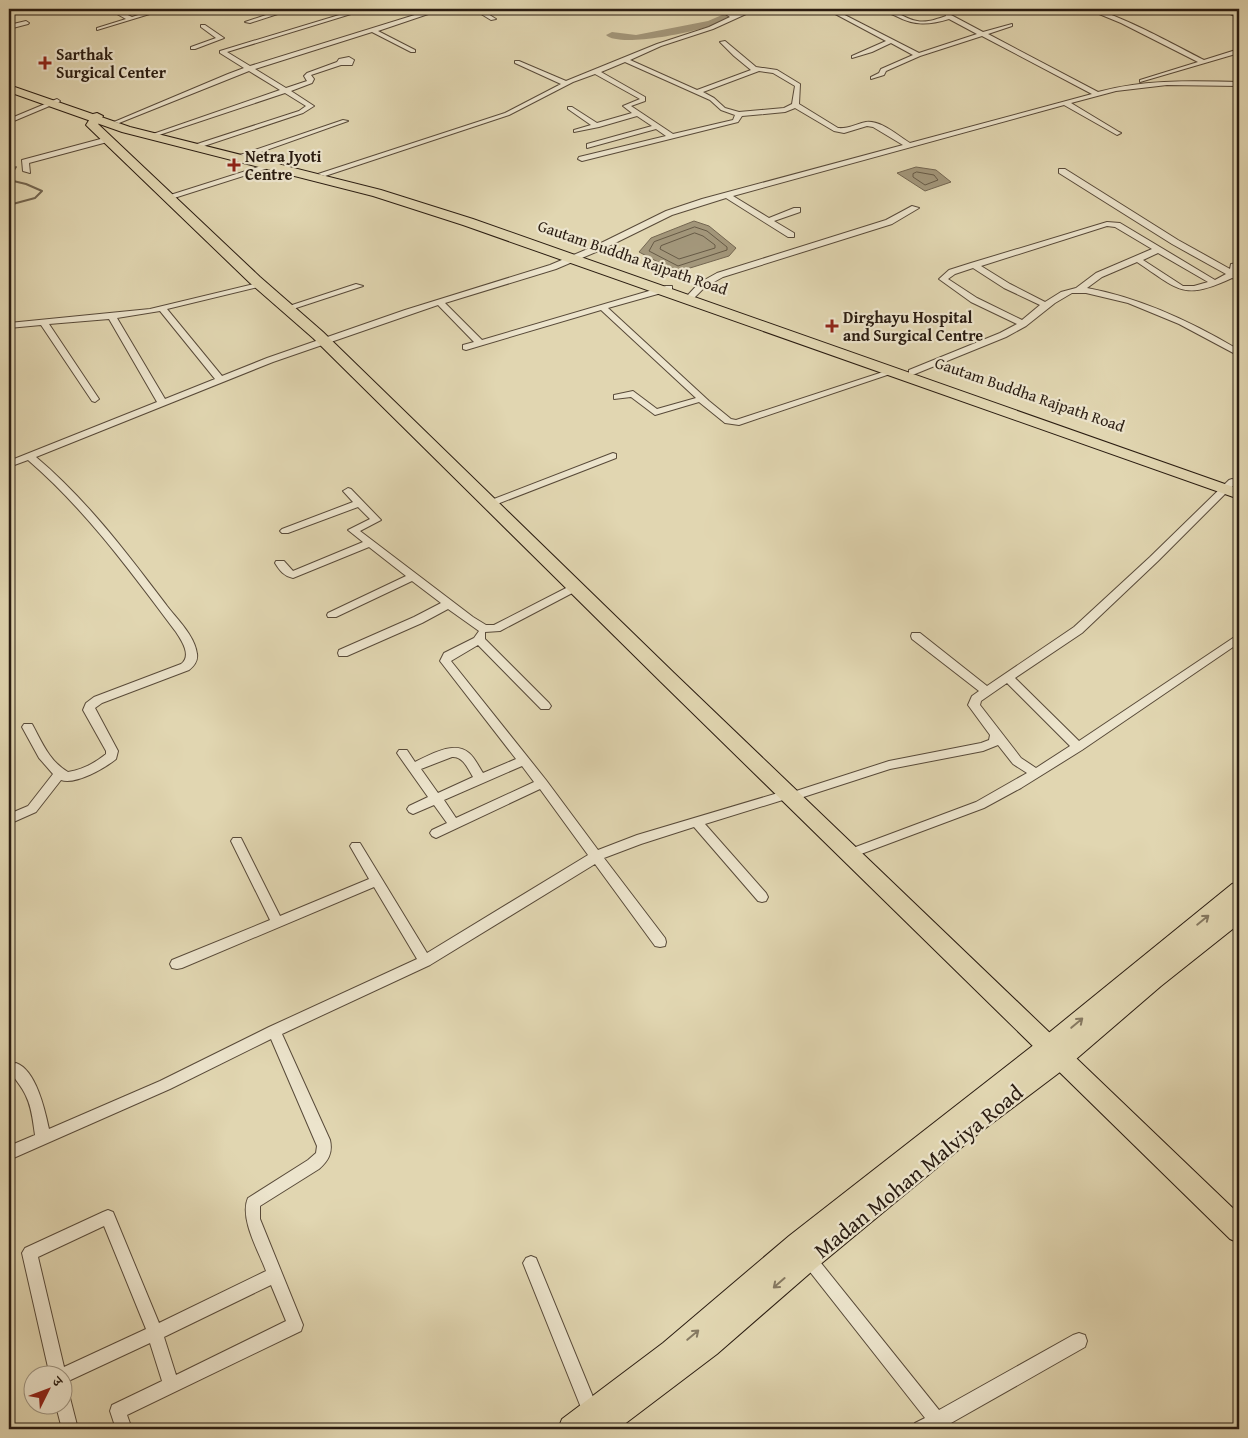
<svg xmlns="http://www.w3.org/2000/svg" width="1248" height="1438" font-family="'Gentium Book Plus','Noto Serif Devanagari',serif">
<rect width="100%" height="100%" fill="#e1d6b1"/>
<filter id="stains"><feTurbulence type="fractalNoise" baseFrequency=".004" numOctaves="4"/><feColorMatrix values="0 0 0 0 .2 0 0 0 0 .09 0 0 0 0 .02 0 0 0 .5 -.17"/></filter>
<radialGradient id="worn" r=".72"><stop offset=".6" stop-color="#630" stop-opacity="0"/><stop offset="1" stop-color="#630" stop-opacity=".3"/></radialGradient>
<!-- water -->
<path fill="#a3977b" stroke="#736651" d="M916,167L936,170L951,182L925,191L897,173Z
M694,221L709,226L736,248L729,256L677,272L639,252L651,238Z"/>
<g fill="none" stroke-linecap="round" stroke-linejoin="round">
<!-- shore -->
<path stroke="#665a46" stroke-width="1" d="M917,172L934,175L938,180L925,185L913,177V174Z
M695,227L707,231L727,247V250L678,266L649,251L654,242Z
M695,233L703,236L715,245V248L679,259L660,249L661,246Z"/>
<!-- stream -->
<path stroke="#736651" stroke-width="2" d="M9,177L16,167
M9,180L26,184L42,191L35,198L9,205"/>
<!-- river -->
<path fill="#a3977b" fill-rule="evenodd" d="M736,9H750C735,25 622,51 606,35L612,32L636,35L708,21Z"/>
<!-- minor casing -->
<g stroke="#584a39" stroke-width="2">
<path id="minor" d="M108,9H115L132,17L157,9H166L97,30V28L126,19Z
M284,9H293L250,23L245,22Z
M359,9L364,10L227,52L250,66L434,9H443L378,31L415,50V52H411L372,32L255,69L286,88L307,81L304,76L307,73L337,62L339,59L349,57L354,60L352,65H341L311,75L314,79L312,83L291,91L314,106L303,113L201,147L194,145L299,111L306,106L285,93L159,135L153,134L280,90L249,71L119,123L114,122L228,74L244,68L220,53V51Z
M473,9H480L496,19L491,20Z
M725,9H731L730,12L736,15L749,9H757L713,29L661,46L630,60L697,90L751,70L734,56L720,42L725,41L756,67L777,70L800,84L799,104L838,128C848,129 856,124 866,122C881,120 898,136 910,143L1092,94L982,36L920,56L886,71L884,75L871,79V77L879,73L881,69L913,55L891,43L872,52L852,58V56L886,41L826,9H833L919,53L977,34L949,19C929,25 915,26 896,16C891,14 886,12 882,9C895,9 904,19 917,21C927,23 937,19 946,16L945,13L957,9H966L951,15L983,32L1012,24V26L988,34L1098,92C1145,79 1192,81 1239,82V86L1167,85L1116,91L1071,103L1119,132L1121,133L1117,135L1064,105L733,196L769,218L794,208H800V212L774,221L794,233V237H788L726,198L672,215L603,249L556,269L445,303L482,340L666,286H672V290L608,308L709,401L731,419L736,420L889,370H895L896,372L739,425L725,423L699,402L655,415L631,397L614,399V395L633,391L657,409L696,398L601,310L466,350L463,349V345L474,342L438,305L273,362L36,457C87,500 126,552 167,606C177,619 195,636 197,654C198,661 194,666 189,670L102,703L95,708L118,751L116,759C105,768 76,785 61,780L36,812L9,824V814L28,806L53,774L39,758L22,727L24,724H32C42,742 49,761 68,772C82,770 95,763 106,754V751L83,710L86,703L94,697L181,664C192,656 182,641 176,632C130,571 86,510 28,460L9,467V461L157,402L109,319L49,324L99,399L95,402L92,401L41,325L9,328V323L150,309L262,282V286L167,309L222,376L267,358L405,310L550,265L597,245L666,211L702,199L903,145L873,127L867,126L844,133L834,131L795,108L785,112L742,116L738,122L582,161L578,159L579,157L666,136L656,129L587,148V144L652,126L637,116L599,127L574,132V130L591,125L568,109V107H572L597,123L632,113L623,106L640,99L595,74L573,82L509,115L325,176L318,174L505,113L561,84L515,63V61H519L566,81L657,44L709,27L730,17L724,13ZM625,62L710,100L721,110L735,115L733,120L673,134L631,106L645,101V97L601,72ZM759,71L773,73L795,86L792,104L784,108L739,112L725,108L714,98L703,92ZM160,311L215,379L165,399L117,318Z
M974,9H1001L987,13Z
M1087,9C1109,8 1180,48 1204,60L1239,49V53L1140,82V80L1198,62L1121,23Z
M1220,9H1228L1239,14V18Z
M26,21L29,23L28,24L9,29V25Z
M201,25H205L224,38L195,49H191V47L216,38L201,27Z
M57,99L60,101L59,102L9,123V119Z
M343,120L348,121L247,157L240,155Z
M108,137L112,139L111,141L29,163L30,173L23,171L22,160Z
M274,162L281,164L171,199L164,197Z
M1059,169H1065L1178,240L1230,269L1231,264L1239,263L1237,274L1239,275V280L1232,278C1183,301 1179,290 1137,262L1102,277L1087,288C1141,298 1192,322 1239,350V356L1179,324L1128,303L1086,293H1072L1055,303L1026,326L1006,337L915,374H909V370L1000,333L1017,324L971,302L939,279L949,270L971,263L1107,222L1120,223L1215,280L1226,274L1172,244L1059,173ZM1107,226L1115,227L1152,249L1096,273L1076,288L1061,292L1045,302L1010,284L981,266ZM1158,253L1208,282L1194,286H1183L1143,260ZM973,268L1004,288L1040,305L1022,320L977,298L948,279L955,274Z
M912,206L919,208L892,224L723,277L705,287L694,298L687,296L699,283L717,273L886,220Z
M356,284L363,286L290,310H284L283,308Z
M613,453L616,454V458L492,506L489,507L484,504L486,502Z
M1232,479L1235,480V484L1158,561L1082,633L1015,678L1079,741L1239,634V643L1082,750L1021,788L984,808L853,857H845L843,854L845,851L976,802L1027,773L1013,764L998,745L983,751L890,769L791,801L786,799L705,824L766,893L768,897L766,901L762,902L758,901L694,827L641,844L604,858L665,938L666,942L665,946L660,947L655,946L595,864L430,965L282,1034L330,1140C333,1153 328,1161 319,1169L260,1206V1219L303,1325L301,1331L127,1415L132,1429H116L110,1411L112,1405L162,1381L150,1343L62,1384V1376H50L22,1253L25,1248L103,1212L108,1210L113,1212L159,1323L266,1271C259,1252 239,1218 248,1198L308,1160L316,1153L317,1146L271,1039L170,1089L9,1160V1146L35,1135C33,1122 32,1108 26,1096C22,1086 14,1079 9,1069L11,1065L16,1063C36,1070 45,1110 49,1129L160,1081L269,1027L417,959L374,887L182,968L177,969L172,968L170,964L172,960L270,920L231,841L233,838H241L280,916L369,879L350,846L352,843H360L427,953L588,855L540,789L436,838L432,836L430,833L432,830L447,823L434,805L413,814L409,812L407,809L409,806L428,797L399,756L397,753L399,750H407L415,762C430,755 454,740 469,753C475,758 479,767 483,773L516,759L440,661L444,653L474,638L479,631L448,609L422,623L347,656H339L338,653L339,650L414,617L441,603L412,581L336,617H328L327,615L328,613L406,576L369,547L293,578C284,576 280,571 275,563L276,561H284L293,571L363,542L348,530L370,519L358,507L288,533H282L280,531L282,529L353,502L343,491L348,488L351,489L381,520L360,531L473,617L486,625H494L570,586H578L579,588L578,590L500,631L485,632V639L549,703L551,706L549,709H541L478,645L451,661L546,780L598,850L637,835L788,790L793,792L889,761L981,743L989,740L990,735L968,705L972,696L979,691L912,639L911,636L912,633H920L987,686L1074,627L1150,557L1229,480ZM1007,683L1070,746L1036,768L1021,758L980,705L981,701ZM452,757C463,756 468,769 473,777L438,793L421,769ZM522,766L534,782L456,818L444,800ZM104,1226L146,1329L64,1367L38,1257ZM271,1285L286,1321L176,1375L164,1337Z
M808,1251L813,1253L939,1410L1073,1335L1079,1333L1085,1335L1087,1341L1085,1347L944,1427L938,1429H913L915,1423L925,1418L803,1263L800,1258L803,1253Z
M531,1256L536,1258L600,1414L598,1420L592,1422L586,1420L523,1263L526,1258Z
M62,1388L68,1390L78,1429H62L56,1406H62Z"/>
</g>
<!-- primary casing -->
<g stroke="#2a1c11" stroke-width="2">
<path id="primary" d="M97,113L103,116L98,124L260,277L323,332L674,673L1239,1214V1243L1230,1239L661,682L313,338L250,283L88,127L86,125L93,114Z"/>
</g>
<!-- trunk casing -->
<g stroke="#2a1c11" stroke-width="2">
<path id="trunk" d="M9,85L130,127L381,190L473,219L1239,489V499L463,225L373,196L122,132L9,92Z
M1239,882V902L1236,905L1239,904V924L1161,986L1068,1066L979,1133L817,1267L717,1354L618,1429H558L562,1419L663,1343L789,1236L1040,1040L1232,884Z"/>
</g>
<!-- minor -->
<use href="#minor" fill="#ece4cc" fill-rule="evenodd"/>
<!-- primary -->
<use href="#primary" fill="#e1d6b1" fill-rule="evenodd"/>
<!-- trunk -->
<use href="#trunk" fill="#e1d6b1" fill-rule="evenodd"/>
</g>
<!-- one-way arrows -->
<defs><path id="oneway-shaft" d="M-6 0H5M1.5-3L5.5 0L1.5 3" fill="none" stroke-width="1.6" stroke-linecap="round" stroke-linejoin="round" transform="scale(1.25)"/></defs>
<g stroke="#867961">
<use href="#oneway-shaft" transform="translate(1203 920) rotate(-39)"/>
<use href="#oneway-shaft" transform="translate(1077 1023) rotate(-40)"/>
<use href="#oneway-shaft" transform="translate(779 1283) rotate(139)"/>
<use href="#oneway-shaft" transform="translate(693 1335) rotate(-40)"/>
</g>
<!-- markers -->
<g fill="#8f2418" stroke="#ece4cc" stroke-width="2">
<path d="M42.5 55.5h5v5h5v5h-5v5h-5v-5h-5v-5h5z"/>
<path d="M231.5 157.5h5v5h5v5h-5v5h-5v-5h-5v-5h5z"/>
<path d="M829.5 318.5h5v5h5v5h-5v5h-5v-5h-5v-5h5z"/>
</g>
<g text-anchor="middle" stroke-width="4.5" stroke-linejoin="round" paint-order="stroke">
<!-- far-poi labels -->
<g font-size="16" font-weight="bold" fill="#2a1c11" stroke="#ece4cc" text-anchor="start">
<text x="56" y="60">Sarthak<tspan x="56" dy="18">Surgical Center</tspan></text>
<text x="245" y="162">Netra Jyoti<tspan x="245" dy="18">Centre</tspan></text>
<text x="843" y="323">Dirghayu Hospital<tspan x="843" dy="18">and Surgical Centre</tspan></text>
</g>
<!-- far-street labels -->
<g font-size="16" fill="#2a1c11" stroke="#ece4cc">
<text transform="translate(633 257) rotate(19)" y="6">Gautam Buddha Rajpath Road</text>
<text transform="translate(1030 394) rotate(19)" y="6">Gautam Buddha Rajpath Road</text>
</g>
<!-- near-street labels -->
<g font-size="22" fill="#2a1c11" stroke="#ece4cc">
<text transform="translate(918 1171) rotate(-39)" y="8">Madan Mohan Malviya Road</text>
</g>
</g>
<!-- margin -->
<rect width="1248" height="1438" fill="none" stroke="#e1d6b1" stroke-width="30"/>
<rect x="10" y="10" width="1228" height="1418" fill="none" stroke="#2a1c11" stroke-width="2.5"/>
<rect x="15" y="15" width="1218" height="1408" fill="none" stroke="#2a1c11"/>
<!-- north arrow -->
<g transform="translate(48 1390) rotate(48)"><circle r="24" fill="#ece4cc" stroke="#9e9481"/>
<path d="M0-4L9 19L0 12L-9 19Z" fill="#8f2418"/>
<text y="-8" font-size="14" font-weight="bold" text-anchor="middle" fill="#2a1c11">उ</text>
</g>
<rect width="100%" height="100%" filter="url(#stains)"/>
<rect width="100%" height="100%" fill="url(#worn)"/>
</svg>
